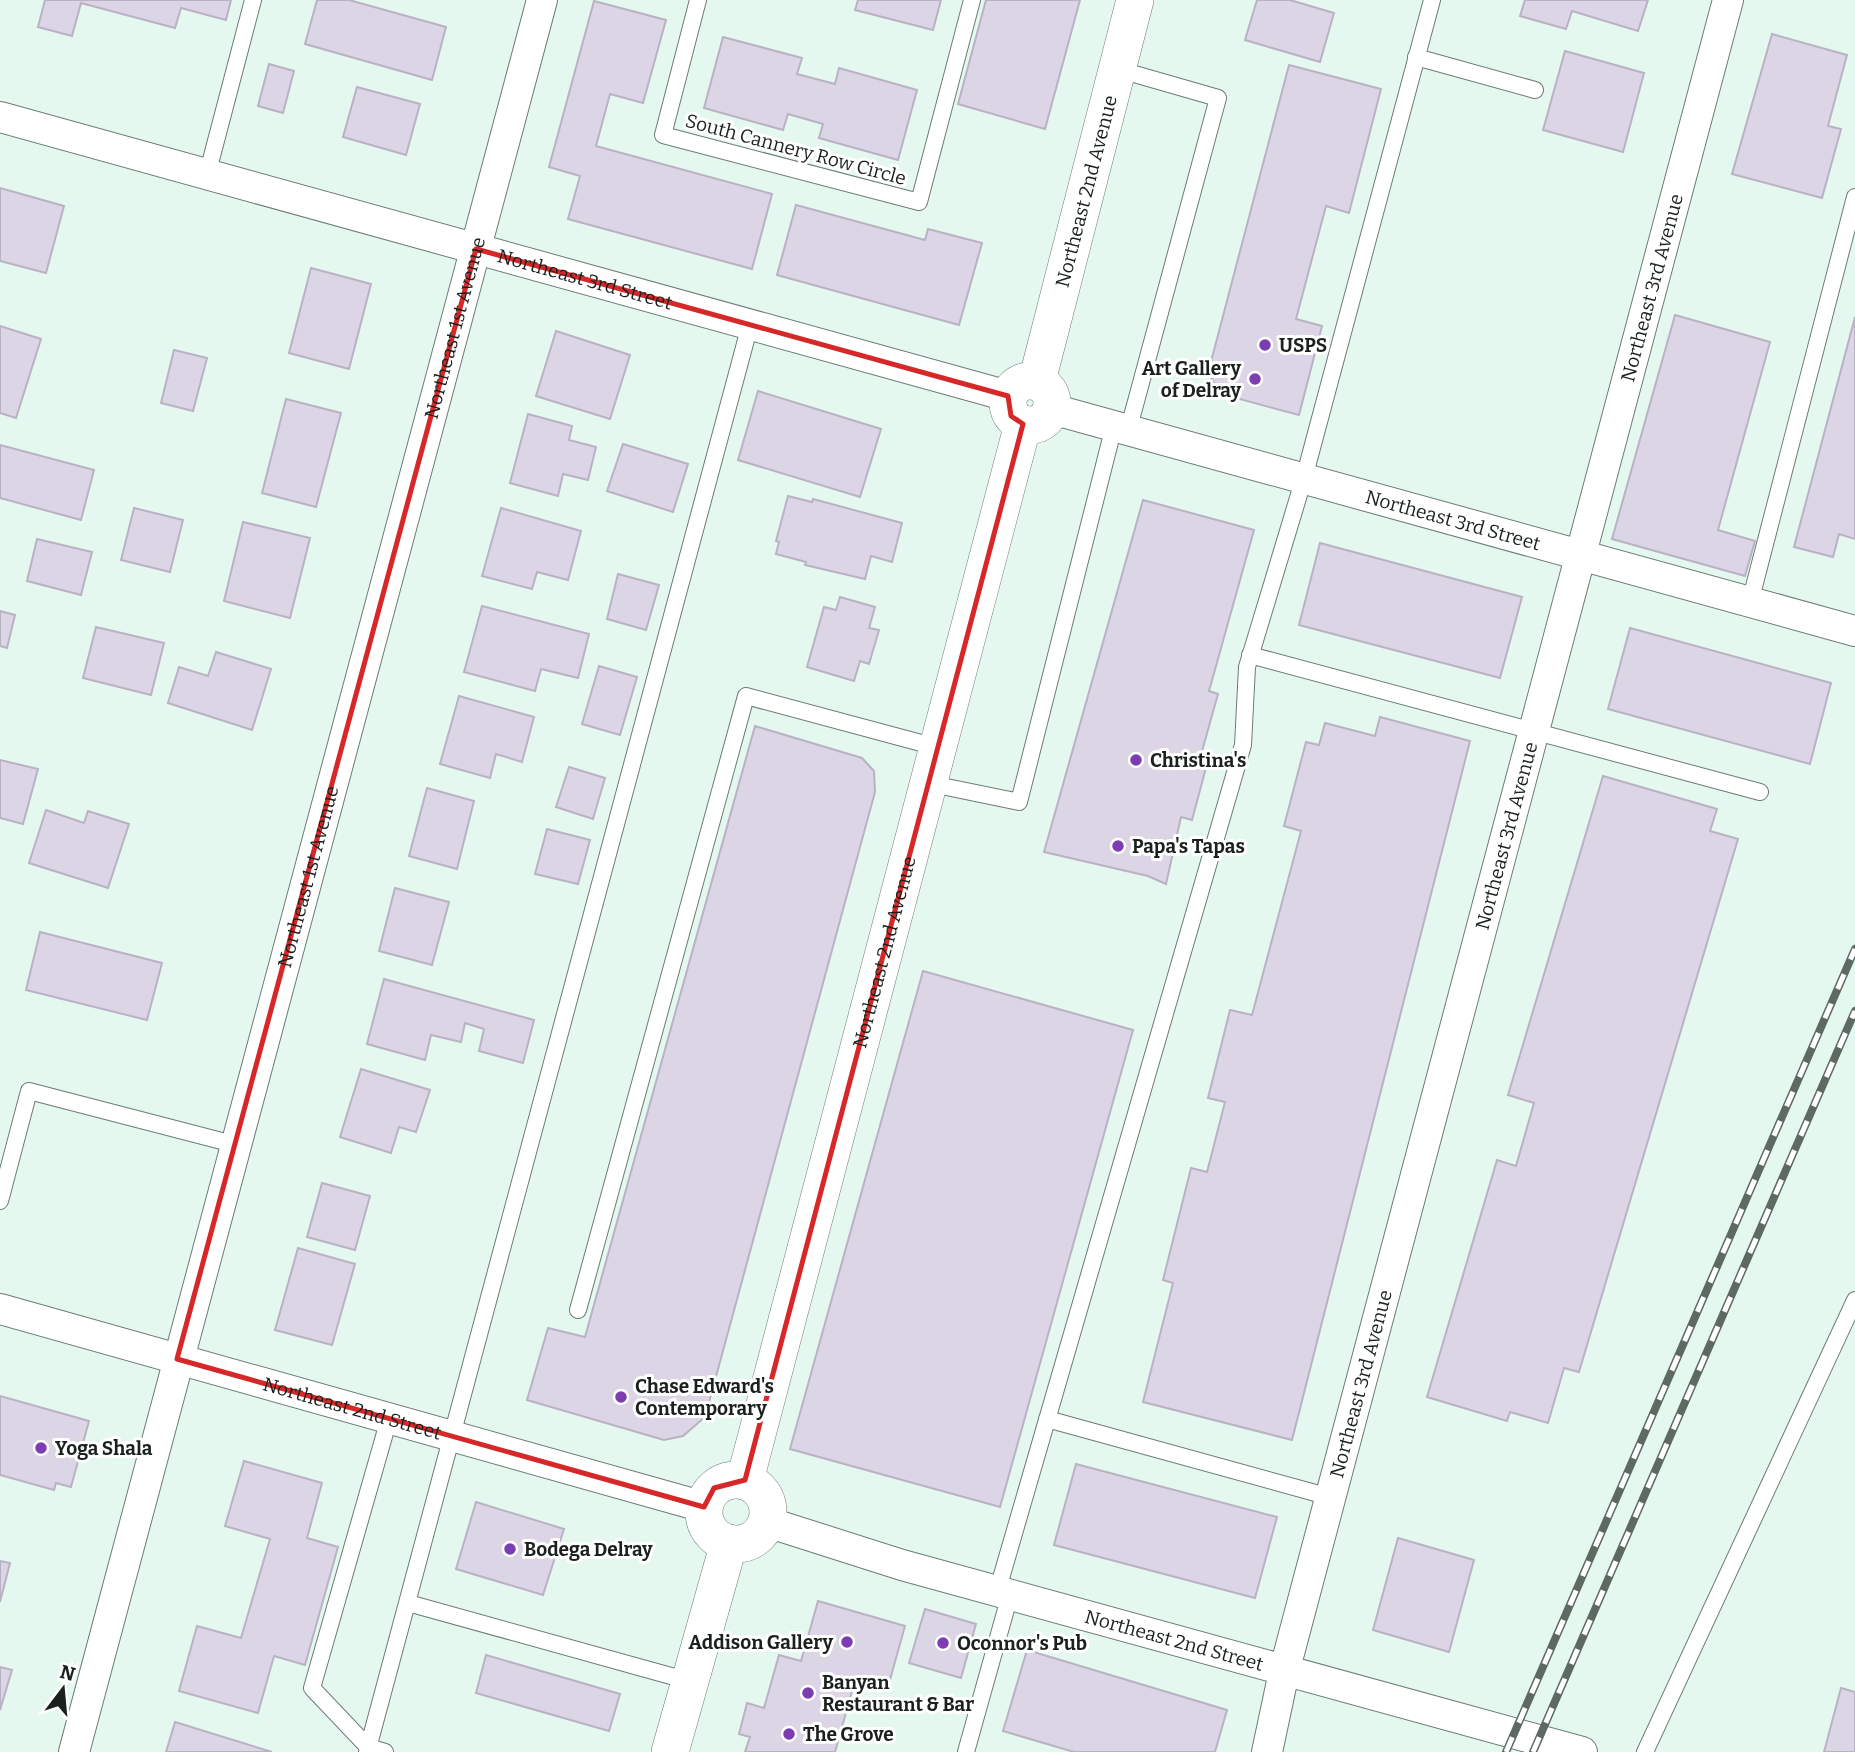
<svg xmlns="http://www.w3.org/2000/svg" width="1855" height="1752" font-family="Bitter,serif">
<rect width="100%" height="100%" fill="#e5f8ef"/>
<!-- building -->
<path fill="#dcd5e5" stroke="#b9b2c2" stroke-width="2" d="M45,0H231L226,20L181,8L175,28L81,3L72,36L38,27Z
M317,0H349L446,27L432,80L305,44Z
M858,0H941L933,30L855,10Z
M986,0H1080L1045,129L958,104Z
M1257,0H1290L1334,13L1320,62L1245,40Z
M1525,0H1648L1638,31L1572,11L1566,29L1520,16Z
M594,1L666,20L643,103L610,94L596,146L772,194L752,269L568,219L580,176L549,167Z
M1772,34L1847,55L1828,126L1841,129L1822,198L1732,174Z
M723,37L802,58L797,74L835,84L839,68L917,90L898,160L819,138L823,124L788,114L783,130L704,108Z
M1565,51L1644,73L1623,152L1543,130Z
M269,64L294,71L283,113L258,106Z
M1289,65L1381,89L1349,213L1326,206L1296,319L1322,326L1299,415L1221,394L1208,373Z
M357,87L420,104L406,155L343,137Z
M0,188L64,206L46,273L0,261Z
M796,205L925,240L928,229L982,243L959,325L777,275Z
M311,268L371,284L349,369L289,353Z
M1675,315L1770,342L1718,530L1755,541L1745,576L1612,539Z
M1855,317V539L1839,534L1833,557L1794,547Z
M0,326L41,339L16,418L0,413Z
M556,331L630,355L610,419L536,396Z
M174,350L207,358L193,411L161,403Z
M758,391L881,429L860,497L738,460Z
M286,399L341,413L316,507L262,493Z
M528,414L572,426L569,440L596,447L588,480L563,474L558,496L510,483Z
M623,444L688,464L673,512L607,491Z
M0,445L94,470L81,520L0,498Z
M788,496L812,502L813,499L902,523L892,562L871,556L865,579L805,565L806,562L776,554L779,542L776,541Z
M1143,500L1254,530L1209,691L1218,694L1199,762L1207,764L1192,820L1181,817L1166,884L1148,876L1044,852Z
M134,508L183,520L170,572L121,560Z
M501,508L581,531L568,580L537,572L532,589L482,576Z
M243,522L310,538L290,618L224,601Z
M37,539L92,552L81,595L27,581Z
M1320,543L1522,597L1500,678L1299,625Z
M618,574L659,585L646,630L607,619Z
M840,597L875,607L869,628L879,630L869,664L860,661L854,681L807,667L824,607L836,610Z
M482,606L589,634L578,678L541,669L535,691L464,672Z
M0,611L15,615L7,648L0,646Z
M96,627L164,643L151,695L83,678Z
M1630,628L1831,683L1810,764L1608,709Z
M216,652L271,669L252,730L168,703L179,667L208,676Z
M599,666L637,677L620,735L582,724Z
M459,696L534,717L522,762L496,754L490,778L440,764Z
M1380,717L1470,741L1292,1440L1143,1402L1173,1283L1163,1280L1191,1168L1207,1172L1225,1102L1208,1098L1230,1010L1252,1015L1301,831L1284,826L1306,742L1319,745L1325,723L1375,736Z
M755,726L862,758L874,771L875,792L705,1417L683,1436L664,1440L527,1400L548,1328L585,1337Z
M0,760L38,769L23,824L0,818Z
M569,767L605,778L593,819L556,807Z
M1603,776L1717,809L1710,831L1738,839L1579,1372L1564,1368L1548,1423L1510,1412L1507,1421L1427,1397L1497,1160L1516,1166L1534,1103L1508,1095Z
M427,788L474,801L457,869L409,856Z
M46,810L84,823L88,811L129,824L108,888L29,863Z
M547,829L590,840L578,884L535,874Z
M395,888L449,902L432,965L379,951Z
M40,932L162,963L147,1020L26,990Z
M923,971L1133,1030L1000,1507L790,1449Z
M384,979L534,1020L523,1063L479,1051L484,1029L465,1023L461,1042L431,1035L425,1060L367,1044Z
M361,1069L430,1090L416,1132L399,1127L391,1153L340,1137Z
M322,1183L370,1196L355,1250L307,1237Z
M298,1248L355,1264L332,1345L275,1330Z
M0,1396L89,1421L71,1487L56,1483L54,1490L0,1475Z
M244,1461L322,1483L307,1538L338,1547L305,1665L274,1656L258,1713L179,1691L197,1626L241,1638L270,1539L225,1526Z
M1076,1464L1277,1517L1255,1598L1054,1545Z
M476,1502L564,1529L543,1595L456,1569Z
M1398,1538L1474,1560L1449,1652L1373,1630Z
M0,1561L10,1563L0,1602Z
M818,1601L905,1626L888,1687L856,1677L835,1752H745L750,1737L739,1734L747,1703L764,1708L779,1655L801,1661Z
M925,1609L976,1624L961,1678L909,1663Z
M1027,1650L1227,1710L1215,1752H1074L1003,1731Z
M486,1655L620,1694L609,1731L476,1693Z
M0,1667L12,1670L0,1710Z
M1841,1688L1855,1692V1752H1824Z
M175,1722L272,1752H166Z"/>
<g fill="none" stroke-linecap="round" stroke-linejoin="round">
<!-- service casing -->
<g stroke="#6c7c74" stroke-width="18">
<path id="service" d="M698,0L663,135L919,202L972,0
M1416,57L1535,90
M1117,69L1218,98L1128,431
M207,175L253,0
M1750,602L1855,197
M1250,655L1760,792
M927,783L1019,802L1114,426
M0,1201L29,1091L237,1145
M578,1310L746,696L936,747
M1047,1419L1330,1497
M997,1592L1243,745L1247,667L1304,478L1432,0
M408,1603L689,1681
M367,1752L750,325
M385,1752L368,1747L312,1688L389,1419
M966,1752L1010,1595
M1645,1752L1855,1300"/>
</g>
<!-- minor casing -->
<g stroke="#6c7c74" stroke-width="32">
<g id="minor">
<path id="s1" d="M0,117L1008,396"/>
<path id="s2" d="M1052,409L1855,631"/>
<path id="s3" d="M0,1309L704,1507"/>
<path id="s4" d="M767,1522L902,1565L1582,1752"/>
<path id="s5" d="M74,1752L542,0"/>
<path id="s6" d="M1267,1752L1284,1672L1728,0"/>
</g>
</g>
<!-- tertiary casing -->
<g stroke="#6c7c74" stroke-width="38">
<g id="tertiary">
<circle cx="1030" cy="403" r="22"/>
<path id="s7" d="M1037,381L1135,0"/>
<path id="s8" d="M745,1480L1023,424"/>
<circle cx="736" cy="1512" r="32"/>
<path d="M670,1752L729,1543"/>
</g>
</g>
<!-- service -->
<use href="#service" stroke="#fff" stroke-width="16"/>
<!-- minor -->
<use href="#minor" stroke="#fff" stroke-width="30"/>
<!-- tertiary -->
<use href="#tertiary" stroke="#fff" stroke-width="37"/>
<!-- rail casing -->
<g stroke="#5e6964" stroke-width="8">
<path id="rail" d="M1506,1752L1855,949
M1533,1752L1855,1011"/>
</g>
<!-- rail -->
<use href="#rail" stroke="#fff" stroke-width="5" stroke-dasharray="16" stroke-linecap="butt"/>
</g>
<!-- marked area -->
<path fill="none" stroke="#d62828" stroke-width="5" stroke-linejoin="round" d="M476,249L1008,396L1011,416L1023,424L745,1480L714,1488L704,1507L177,1359Z"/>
<!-- markers -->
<g fill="#7c3db2" stroke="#fff" stroke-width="2.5">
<circle cx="1265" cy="345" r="7"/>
<circle cx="1255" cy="379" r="7"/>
<circle cx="1136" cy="760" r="7"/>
<circle cx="1118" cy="846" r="7"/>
<circle cx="621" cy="1397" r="7"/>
<circle cx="41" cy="1448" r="7"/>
<circle cx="510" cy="1549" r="7"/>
<circle cx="847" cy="1642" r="7"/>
<circle cx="943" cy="1643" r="7"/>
<circle cx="808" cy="1693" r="7"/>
<circle cx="789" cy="1734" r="7"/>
</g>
<g text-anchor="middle" stroke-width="6" stroke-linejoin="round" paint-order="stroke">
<!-- street labels -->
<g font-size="19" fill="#19201d" stroke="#fff">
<text transform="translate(796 149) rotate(15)" y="7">South Cannery Row Circle</text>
<text dy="7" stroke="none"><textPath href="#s7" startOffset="196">Northeast 2nd Avenue</textPath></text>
<text dy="7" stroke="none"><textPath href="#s1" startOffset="607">Northeast 3rd Street</textPath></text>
<text dy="7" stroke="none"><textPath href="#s6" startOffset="1514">Northeast 3rd Avenue</textPath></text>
<text dy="7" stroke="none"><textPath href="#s5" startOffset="1474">Northeast 1st Avenue</textPath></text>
<text dy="7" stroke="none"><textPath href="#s2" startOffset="416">Northeast 3rd Street</textPath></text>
<text dy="7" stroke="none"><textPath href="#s6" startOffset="947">Northeast 3rd Avenue</textPath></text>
<text dy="7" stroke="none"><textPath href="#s5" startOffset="906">Northeast 1st Avenue</textPath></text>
<text dy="7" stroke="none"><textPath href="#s8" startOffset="546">Northeast 2nd Avenue</textPath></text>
<text dy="7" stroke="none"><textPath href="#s6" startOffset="380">Northeast 3rd Avenue</textPath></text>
<text dy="7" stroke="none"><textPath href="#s3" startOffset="366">Northeast 2nd Street</textPath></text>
<text dy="7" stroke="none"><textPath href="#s4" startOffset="424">Northeast 2nd Street</textPath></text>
</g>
<!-- poi labels -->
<g font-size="19" font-weight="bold" fill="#19201d" stroke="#fff" text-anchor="start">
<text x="1279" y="352">USPS</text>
<text x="1241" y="375" text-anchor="end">Art Gallery<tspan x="1241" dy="22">of Delray</tspan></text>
<text x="1150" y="767">Christina's</text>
<text x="1132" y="853">Papa's Tapas</text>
<text x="635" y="1393">Chase Edward's<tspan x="635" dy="22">Contemporary</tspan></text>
<text x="55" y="1455">Yoga Shala</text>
<text x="524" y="1556">Bodega Delray</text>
<text x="833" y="1649" text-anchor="end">Addison Gallery</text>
<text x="957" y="1650">Oconnor's Pub</text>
<text x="822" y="1689">Banyan<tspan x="822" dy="22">Restaurant &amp; Bar</tspan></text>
<text x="803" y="1741">The Grove</text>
</g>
</g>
<!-- north arrow -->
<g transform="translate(63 1689) rotate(16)" stroke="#ffffff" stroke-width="5" paint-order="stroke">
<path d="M0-5L12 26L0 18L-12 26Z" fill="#19201d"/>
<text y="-10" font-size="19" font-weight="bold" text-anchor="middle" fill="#19201d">N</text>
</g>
</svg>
